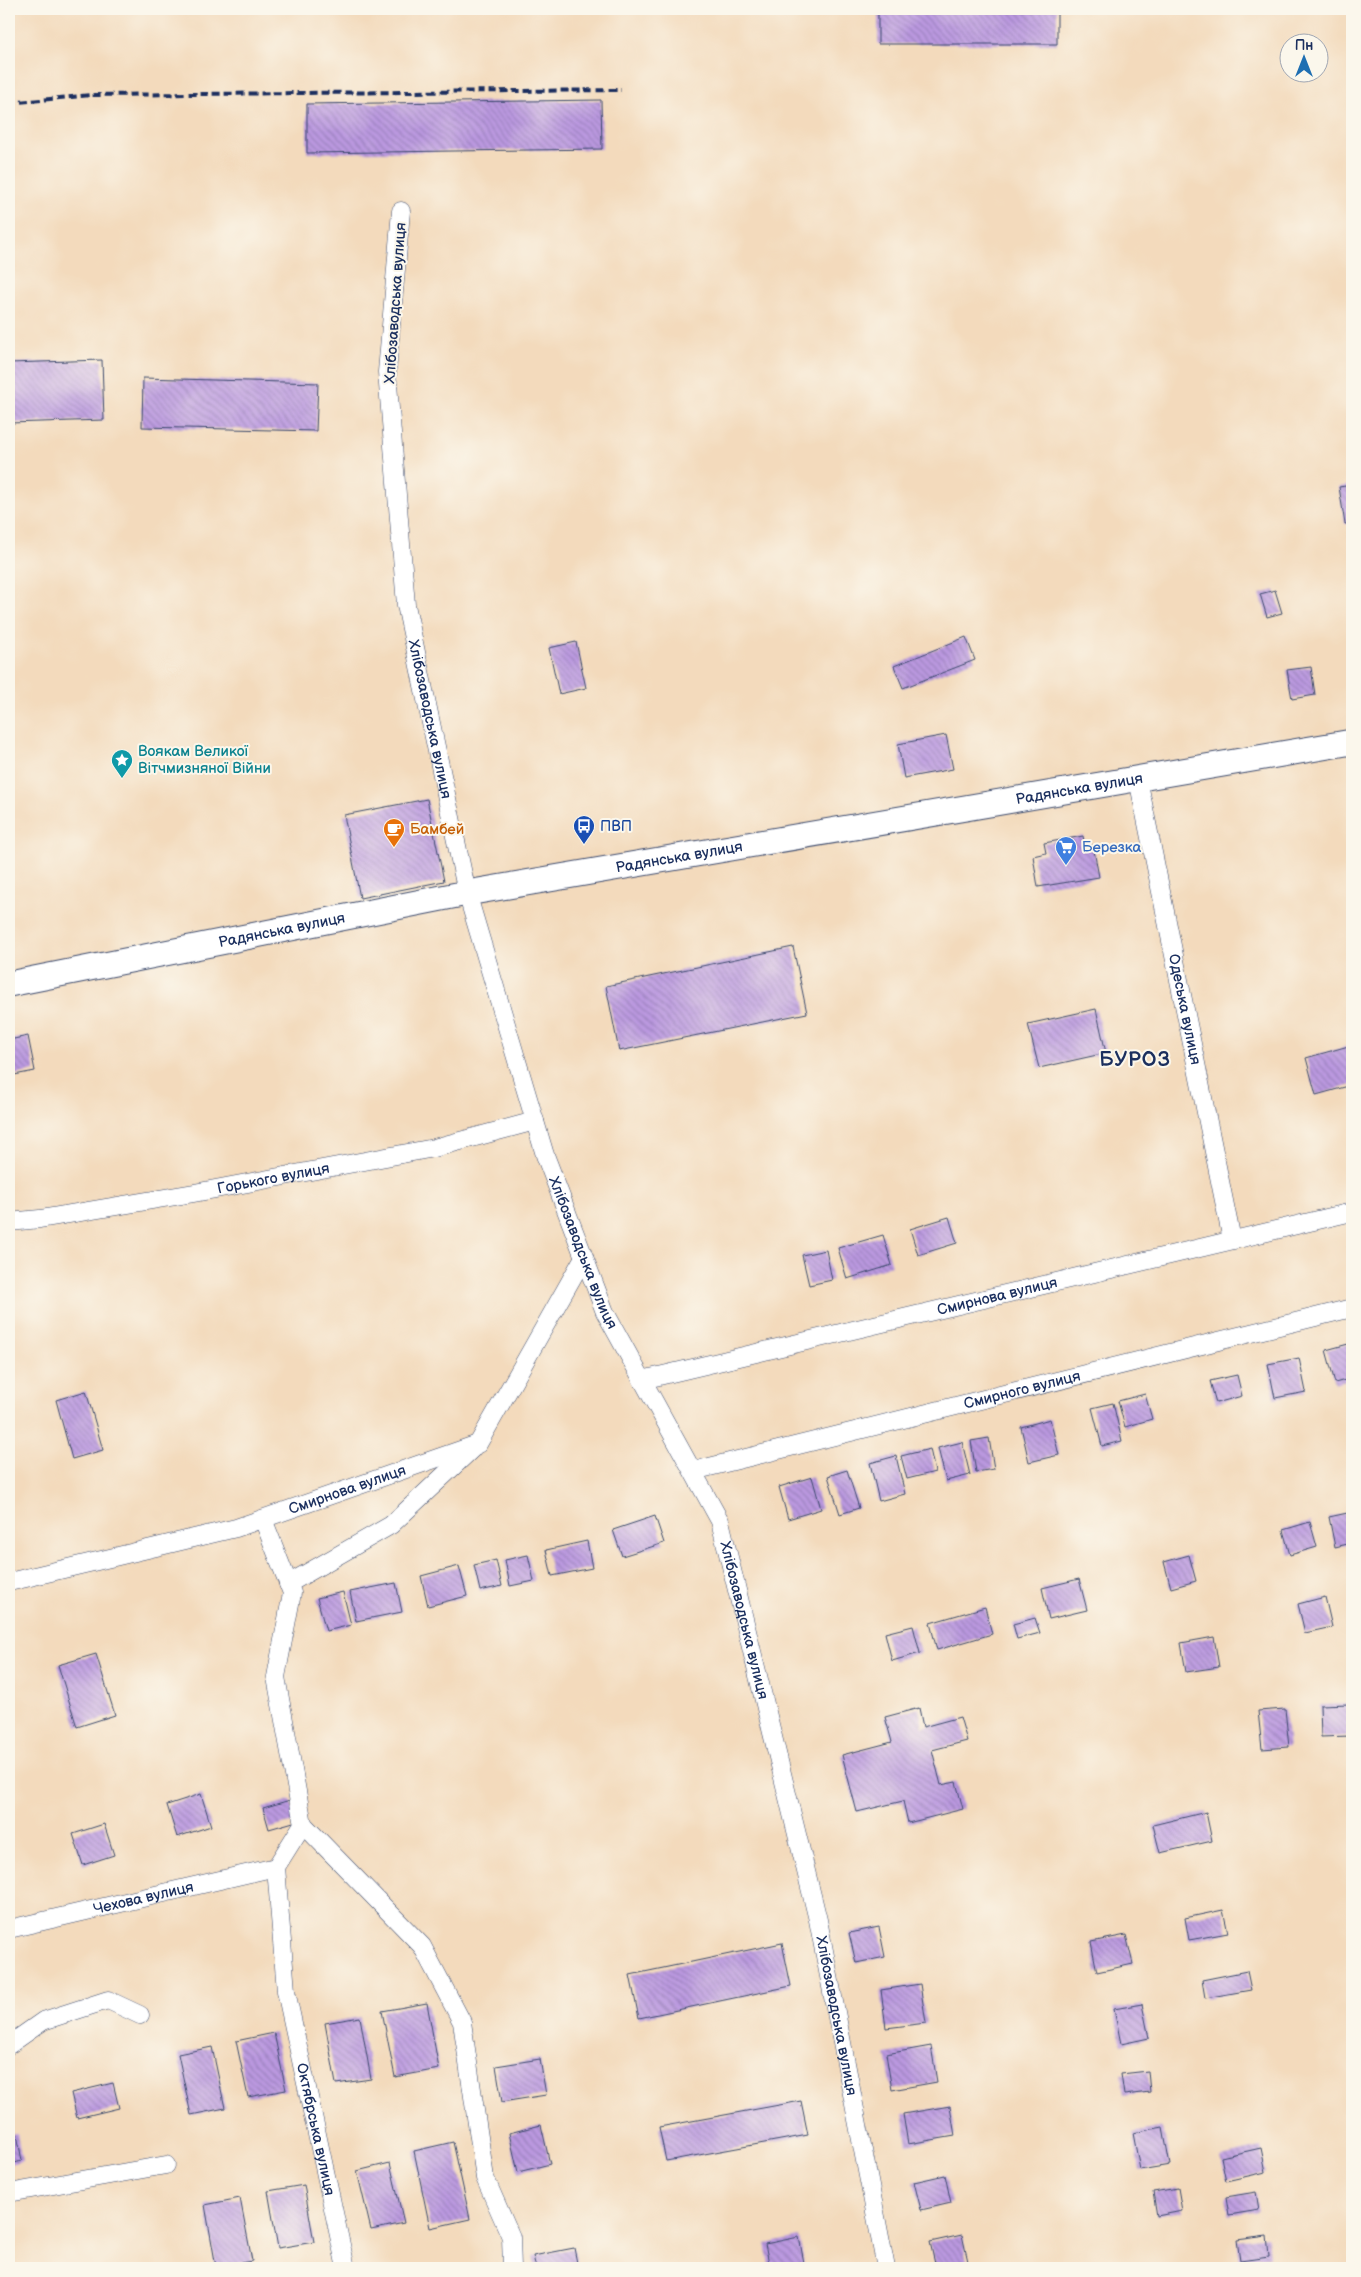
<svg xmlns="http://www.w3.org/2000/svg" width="1361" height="2277" font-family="'Balsamiq Sans',sans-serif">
<defs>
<pattern id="building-back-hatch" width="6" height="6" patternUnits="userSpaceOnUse" patternTransform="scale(1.25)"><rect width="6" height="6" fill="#bb99e0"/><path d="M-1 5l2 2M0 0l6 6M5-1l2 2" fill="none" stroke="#977db9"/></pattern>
</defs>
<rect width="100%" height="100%" fill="#fbf7ec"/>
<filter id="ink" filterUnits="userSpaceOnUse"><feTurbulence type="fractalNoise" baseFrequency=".02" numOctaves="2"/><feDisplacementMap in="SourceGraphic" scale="10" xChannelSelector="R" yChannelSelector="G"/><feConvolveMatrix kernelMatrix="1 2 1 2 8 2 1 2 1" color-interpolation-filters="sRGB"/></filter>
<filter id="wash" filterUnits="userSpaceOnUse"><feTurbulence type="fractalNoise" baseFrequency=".0096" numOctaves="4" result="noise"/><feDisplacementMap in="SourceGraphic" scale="20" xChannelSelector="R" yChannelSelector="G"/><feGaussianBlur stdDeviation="1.12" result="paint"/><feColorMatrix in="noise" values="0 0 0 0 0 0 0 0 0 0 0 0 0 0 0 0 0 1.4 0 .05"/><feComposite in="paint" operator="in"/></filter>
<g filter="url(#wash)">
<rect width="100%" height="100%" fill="#f3dabc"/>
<g id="blocks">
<!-- building -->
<path fill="url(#building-back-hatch)" d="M878,9H1057V44H878Z
M601,100L602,149L307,153V104Z
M102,360L104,420L9,423V363Z
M143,378L318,383L316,431L142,427Z
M1352,485V523L1345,524L1339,487Z
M1275,590L1282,613L1267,617L1260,594Z
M966,637L975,660L903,688L894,666Z
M576,642L586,688L559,694L549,648Z
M1311,667L1315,695L1292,699L1287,670Z
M946,735L953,769L904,778L898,744Z
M427,799L444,881L360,898L344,815Z
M1083,836L1085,847L1093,845L1099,877L1038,887L1033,856L1046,853L1044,843Z
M793,947L807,1013L619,1051L606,986Z
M1096,1009L1106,1053L1039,1068L1028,1024Z
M28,1036L35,1071L9,1076V1040Z
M1352,1045V1085L1316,1095L1306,1058Z
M949,1217L957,1243L918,1255L910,1229Z
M883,1235L892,1265L847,1279L838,1248Z
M826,1250L832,1280L809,1285L802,1255Z
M1352,1343V1378L1335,1383L1326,1350Z
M1299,1358L1306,1392L1275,1398L1268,1364Z
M1237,1375L1242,1396L1216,1403L1210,1381Z
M86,1391L103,1450L72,1459L56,1400Z
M1145,1394L1152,1419L1125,1427L1118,1401Z
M1113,1403L1122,1441L1102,1446L1092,1408Z
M1050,1419L1059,1455L1029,1462L1021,1427Z
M989,1438L994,1469L976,1472L971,1441Z
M962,1442L970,1475L946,1481L938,1448Z
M930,1449L935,1472L907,1479L901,1456Z
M896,1456L905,1494L879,1501L870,1463Z
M847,1470L859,1508L840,1514L828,1476Z
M812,1477L821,1509L788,1519L779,1487Z
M1352,1512V1543L1335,1547L1329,1517Z
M655,1516L664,1543L622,1556L613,1530Z
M1310,1522L1317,1547L1290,1555L1283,1530Z
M587,1541L592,1568L552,1576L546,1550Z
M528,1555L534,1581L510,1586L505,1560Z
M1189,1555L1196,1581L1171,1588L1164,1562Z
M496,1560L502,1586L480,1591L474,1565Z
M459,1566L467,1596L428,1606L421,1576Z
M1079,1579L1087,1610L1049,1619L1042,1588Z
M396,1583L402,1612L356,1621L350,1592Z
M343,1592L351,1625L326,1631L317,1598Z
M1325,1597L1332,1627L1305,1633L1298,1604Z
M985,1607L992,1634L937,1650L930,1623Z
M1035,1618L1040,1633L1017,1639L1013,1624Z
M913,1626L920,1653L892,1661L885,1633Z
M1214,1637L1219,1667L1186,1672L1181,1643Z
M96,1654L115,1715L77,1727L58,1665Z
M1349,1704L1350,1736L1321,1737L1320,1705Z
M919,1708L923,1727L960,1717L967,1741L932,1750L941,1785L956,1782L963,1809L908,1823L903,1801L857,1812L842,1755L892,1742L885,1717Z
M1285,1709L1289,1747L1262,1749L1258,1711Z
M201,1794L211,1826L177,1837L167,1805Z
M290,1800L297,1821L269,1829L263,1808Z
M1206,1812L1212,1841L1160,1853L1153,1825Z
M104,1824L114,1855L83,1865L73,1834Z
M1223,1910L1228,1933L1189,1940L1185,1918Z
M879,1927L885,1957L856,1963L849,1933Z
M1126,1935L1133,1964L1097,1972L1091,1942Z
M782,1943L791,1986L639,2018L630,1975Z
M1247,1971L1251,1990L1205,1998L1202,1980Z
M920,1984L926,2023L886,2028L881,1990Z
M427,2003L439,2069L395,2077L382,2011Z
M1142,2004L1149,2038L1121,2044L1114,2009Z
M360,2017L371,2079L336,2084L325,2023Z
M274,2033L286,2090L248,2097L236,2041Z
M931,2046L937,2082L892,2090L886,2054Z
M212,2047L225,2108L191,2115L178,2054Z
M540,2059L546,2095L502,2102L496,2066Z
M1148,2071L1150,2092L1124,2095L1121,2074Z
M113,2083L119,2108L77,2118L71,2093Z
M801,2101L808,2135L666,2161L659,2127Z
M950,2106L955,2136L908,2144L903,2114Z
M541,2125L550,2164L518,2172L509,2133Z
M1163,2127L1170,2165L1140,2170L1133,2133Z
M17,2134L22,2161L9,2164V2135Z
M453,2142L470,2219L430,2228L414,2151Z
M1261,2148L1266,2172L1226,2181L1221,2157Z
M390,2163L404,2223L371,2230L357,2171Z
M945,2175L951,2203L921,2210L914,2182Z
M304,2185L314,2242L278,2248L268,2191Z
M1178,2188L1182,2211L1157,2216L1153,2192Z
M1256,2192L1259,2210L1229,2215L1226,2197Z
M240,2198L252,2261L216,2267L205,2205Z
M962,2235L969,2266L936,2268L930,2242Z
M1267,2236L1269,2257L1240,2261L1237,2240Z
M799,2237L805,2268H770L765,2244Z
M574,2248L578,2268H536L533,2256Z"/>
</g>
</g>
<g filter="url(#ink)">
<use href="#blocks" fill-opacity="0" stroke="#3b496c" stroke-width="1"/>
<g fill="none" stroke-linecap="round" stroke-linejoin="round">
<!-- street casing -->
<g stroke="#3b496c" stroke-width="19">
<g id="street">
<path id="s1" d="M401,211L387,372L406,605L467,893L545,1155L605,1312L720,1521L818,1920L886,2268"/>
<path id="s2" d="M1138,779L1232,1240"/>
<path id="s3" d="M9,1222L40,1219L194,1193L434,1148L535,1121"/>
<path id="s4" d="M642,1380L1352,1212"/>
<path id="s5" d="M693,1471L1352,1308"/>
<path id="s6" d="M263,1519L292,1593L276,1677L303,1824L276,1867L286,1991L346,2268"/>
<path id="s7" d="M9,1582L236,1528L478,1444L584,1257"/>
<path d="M288,1584L391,1525L472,1449"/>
<path d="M303,1824L422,1946L462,2022L485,2178L511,2237L512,2268"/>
<path id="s8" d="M9,1929L276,1867"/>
<path d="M9,2045L43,2021L108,2000L140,2015"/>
<path d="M9,2193L166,2165"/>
</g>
</g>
<!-- secondary casing -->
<g stroke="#3b496c" stroke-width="27">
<g id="secondary">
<path id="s9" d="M9,984L467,893L1352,742"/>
</g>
</g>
<!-- street -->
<use href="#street" stroke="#fff" stroke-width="18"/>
<!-- secondary -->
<use href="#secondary" stroke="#fff" stroke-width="25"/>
<!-- rail -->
<path stroke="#1b2f5e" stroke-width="4" stroke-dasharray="8 4" stroke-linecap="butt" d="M9,103L91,95L621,90"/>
</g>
</g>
<!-- icons -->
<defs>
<g id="sight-pin" transform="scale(1.125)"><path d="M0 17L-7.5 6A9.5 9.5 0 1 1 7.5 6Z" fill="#0f9aa8" stroke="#fbf7ec"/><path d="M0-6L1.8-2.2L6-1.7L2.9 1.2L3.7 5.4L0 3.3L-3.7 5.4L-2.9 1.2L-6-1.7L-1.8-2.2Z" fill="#fff"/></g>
<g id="bus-pin" transform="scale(1.125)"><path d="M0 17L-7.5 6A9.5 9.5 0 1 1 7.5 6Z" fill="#1a4fb4" stroke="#fbf7ec"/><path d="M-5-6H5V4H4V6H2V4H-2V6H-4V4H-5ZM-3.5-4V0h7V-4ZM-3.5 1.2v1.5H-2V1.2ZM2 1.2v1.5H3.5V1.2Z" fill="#fff"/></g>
<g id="cafe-pin" transform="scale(1.125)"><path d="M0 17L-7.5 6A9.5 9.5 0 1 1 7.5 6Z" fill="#e8710a" stroke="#fbf7ec"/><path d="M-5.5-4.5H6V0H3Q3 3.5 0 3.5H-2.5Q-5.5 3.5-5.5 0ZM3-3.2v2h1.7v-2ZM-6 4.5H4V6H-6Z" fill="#fff"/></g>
<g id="supermarket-pin" transform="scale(1.125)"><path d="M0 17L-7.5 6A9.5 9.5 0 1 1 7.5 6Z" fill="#3f7fe0" stroke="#fbf7ec"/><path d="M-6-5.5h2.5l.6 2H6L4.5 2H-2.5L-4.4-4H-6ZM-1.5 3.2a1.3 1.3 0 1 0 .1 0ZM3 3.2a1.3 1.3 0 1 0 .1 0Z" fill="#fff"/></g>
</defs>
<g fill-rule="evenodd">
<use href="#sight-pin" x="122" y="760"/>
<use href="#bus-pin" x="584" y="826"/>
<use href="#cafe-pin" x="394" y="829"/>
<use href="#supermarket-pin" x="1066" y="847"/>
</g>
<g text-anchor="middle" stroke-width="4" stroke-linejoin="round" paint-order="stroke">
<!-- street labels -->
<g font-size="15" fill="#1b2f5e" stroke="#fbf7ec">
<text transform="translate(395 303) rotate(-86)" y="5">Хлібозаводська вулиця</text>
<text dy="5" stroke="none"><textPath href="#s1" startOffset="512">Хлібозаводська вулиця</textPath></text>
<text dy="5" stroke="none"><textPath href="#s9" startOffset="1088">Радянська вулиця</textPath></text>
<text dy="5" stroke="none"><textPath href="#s9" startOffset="682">Радянська вулиця</textPath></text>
<text dy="5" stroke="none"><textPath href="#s9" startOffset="278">Радянська вулиця</textPath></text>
<text dy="5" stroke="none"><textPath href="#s2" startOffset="235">Одеська вулиця</textPath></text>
<text dy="5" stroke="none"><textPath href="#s3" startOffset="268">Горького вулиця</textPath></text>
<text dy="5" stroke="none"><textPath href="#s1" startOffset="1068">Хлібозаводська вулиця</textPath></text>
<text dy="5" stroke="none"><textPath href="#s4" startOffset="365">Смирнова вулиця</textPath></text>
<text dy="5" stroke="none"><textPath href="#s5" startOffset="339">Смирного вулиця</textPath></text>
<text dy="5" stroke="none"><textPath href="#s7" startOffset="351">Смирнова вулиця</textPath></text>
<text dy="5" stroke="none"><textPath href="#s1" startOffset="1472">Хлібозаводська вулиця</textPath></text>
<text dy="5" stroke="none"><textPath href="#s8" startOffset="138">Чехова вулиця</textPath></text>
<text dy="5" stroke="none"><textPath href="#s1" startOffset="1878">Хлібозаводська вулиця</textPath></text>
<text dy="5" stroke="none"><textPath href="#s6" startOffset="631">Октябрська вулиця</textPath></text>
</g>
<!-- culture labels -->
<g font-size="15" fill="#0d838f" stroke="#fbf7ec" text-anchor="start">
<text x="138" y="756">Воякам Великої<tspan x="138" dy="17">Вітчмизняної Війни</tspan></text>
</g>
<!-- transit labels -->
<g font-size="15" fill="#164399" stroke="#fbf7ec" text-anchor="start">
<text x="600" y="831">ПВП</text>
</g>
<!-- food labels -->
<g font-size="15" fill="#c56008" stroke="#fbf7ec" text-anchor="start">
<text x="410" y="834">Бамбей</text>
</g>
<!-- shop labels -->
<g font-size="15" fill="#366cbe" stroke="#fbf7ec" text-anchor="start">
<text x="1082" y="852">Березка</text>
</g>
<!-- district labels -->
<g font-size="20" font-weight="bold" letter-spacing="1" fill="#1b2f5e" stroke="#fbf7ec">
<text x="1135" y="1066">БУРОЗ</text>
</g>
</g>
<!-- margin -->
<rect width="1361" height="2277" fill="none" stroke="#fbf7ec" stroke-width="30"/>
<!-- north arrow -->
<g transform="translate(1304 58)"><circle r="24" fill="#fbf7ec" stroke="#a1a7b3"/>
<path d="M0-4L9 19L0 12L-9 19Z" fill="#1f6fb2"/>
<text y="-8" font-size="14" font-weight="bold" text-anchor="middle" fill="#1b2f5e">Пн</text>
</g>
</svg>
